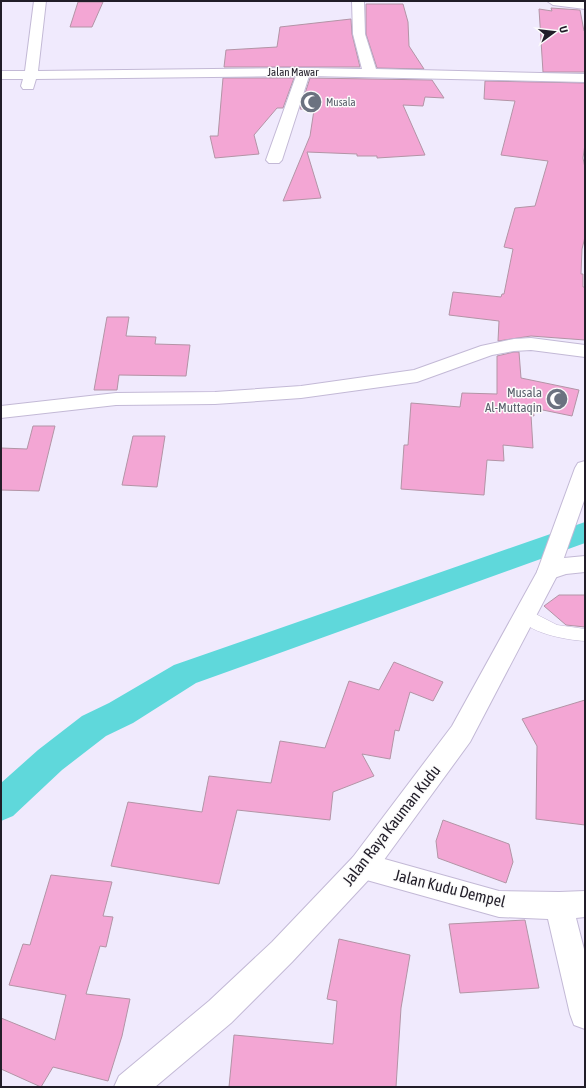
<svg xmlns="http://www.w3.org/2000/svg" width="586" height="1088" font-family="'Asap Condensed',sans-serif">
<rect width="100%" height="100%" fill="#f0eafd"/>
<g fill="none" stroke-linecap="round" stroke-linejoin="round">
<!-- canal -->
<path fill="#5fd8db" fill-rule="evenodd" d="M585,522V543L196,683L133,723L106,736L62,770L13,816L1,821V783L38,750L82,716L109,703L174,665Z"/>
</g>
<!-- building -->
<path fill="#f3a6d4" stroke="#b394a6" d="M78,2H103L92,27H70Z
M366,4H403L408,22L409,46L424,69L377,68L366,34Z
M551,8L580,10L584,31H585V72H543L539,9L552,11Z
M351,19L352,34L360,67H224L226,50L277,47L280,27Z
M223,78H294L283,108H277L254,135L259,154L215,158L210,136H218Z
M310,78L432,80L444,98L425,97L423,106L403,105L425,155L377,158V156H357V154L307,152L321,198L283,201L310,136L314,110L300,109Z
M485,81L585,83V144L583,158L585,168V237L582,249L581,274H583V287H585V340L531,336L498,341L499,321L449,315L453,292L501,297L502,294H504L513,249L504,247L515,208L535,206L548,161L501,155L515,101L484,99Z
M107,317H129L126,336L156,337L155,344L190,345L186,376L119,375L117,390H94Z
M514,352H519L521,378L579,390L572,416L533,408L534,416L531,415L533,448L503,445L504,461L487,460L484,495L401,489L404,445H408L411,403L460,407L462,393L497,394V356Z
M33,426H55L39,491L1,490V448L27,449Z
M133,436H165L157,487L122,485Z
M559,595H585V627L566,625L544,606Z
M394,662L443,682L433,701L410,692L399,731L395,730L390,759L362,754L374,776L333,792L330,820L237,810L219,884L111,866L128,802L202,812L209,776L271,783L280,741L325,748L349,681L379,690Z
M585,700V825L536,819L537,746L522,719Z
M443,820L509,844L513,862L506,883L438,858L436,841Z
M51,875L112,882L103,916L113,917L106,947L100,946L86,994L130,999L122,1036L108,1081L53,1067L41,1087L1,1069V1018L55,1040L66,995L9,985L23,944L30,945Z
M525,920L539,988L460,993L449,924Z
M339,939L410,955L401,1008L396,1087H229L234,1035L333,1044L337,1001L327,999Z"/>
<g fill="none" stroke-linecap="round" stroke-linejoin="round">
<!-- service casing -->
<g stroke="#c3b9d6" stroke-width="1">
<path id="service" d="M524,608L557,625L585,629V641C566,640 526,633 516,614L518,610Z"/>
</g>
<!-- minor casing -->
<g stroke="#c3b9d6" stroke-width="2">
<path id="minor" d="M34,1H46L38,71L304,68L362,69L353,34L352,1H364L365,34L376,69L585,74V82L309,76L282,160L279,163H269L266,160L296,76L36,79L33,89H23L21,86L23,79H1V71H25Z
M547,1H585V9L553,5Z
M531,338L585,345V357L531,350L514,351L492,355L417,382L301,398L215,404L116,405L1,418V406L116,393L215,392L301,386L414,370L481,346L514,339Z
M585,556V572L566,574L548,580L540,578L537,572L540,566L564,558Z
M363,853L499,891L559,892L585,891V917L576,918L585,953V1029L574,1025L570,1014L548,919L499,917L363,879L353,875L349,866L353,857Z"/>
</g>
<!-- tertiary casing -->
<g stroke="#c3b9d6" stroke-width="2">
<path id="tertiary" d="M585,461V498L559,572L470,742L373,875L292,962L231,1023L155,1087H114L119,1076L209,1001L272,942L353,857L452,726L537,572L575,468L578,463Z"/>
</g>
<!-- service -->
<use href="#service" fill="#fff" fill-rule="evenodd"/>
<!-- minor -->
<use href="#minor" fill="#fff" fill-rule="evenodd"/>
<!-- tertiary -->
<use href="#tertiary" fill="#fff" fill-rule="evenodd"/>
</g>
<!-- icons -->
<defs>
<g id="mosque-disc" transform="scale(1.15)"><circle r="9.5" fill="#6b7280" stroke="#fbfbfb"/><path d="M3.5-4.9A6 6 0 1 0 3.5 4.9A5 5 0 1 1 3.5-4.9Z" fill="#fff"/></g>
</defs>
<g fill-rule="evenodd">
<use href="#mosque-disc" x="311" y="102"/>
<use href="#mosque-disc" x="557" y="399"/>
</g>
<g text-anchor="middle" stroke-width="3" stroke-linejoin="round" paint-order="stroke">
<!-- far-street labels -->
<g font-size="11" fill="#211d28" stroke="#fbfbfb">
<text x="293" y="76">Jalan Mawar</text>
</g>
<!-- far-worship labels -->
<g font-size="11" fill="#5b616d" stroke="#fbfbfb" text-anchor="start">
<text x="326" y="106">Musala</text>
</g>
<!-- worship labels -->
<g font-size="13" fill="#5b616d" stroke="#fbfbfb" text-anchor="end">
<text x="542" y="397">Musala<tspan x="542" dy="15">Al-Muttaqin</tspan></text>
</g>
<!-- near-street labels -->
<g font-size="16" fill="#211d28" stroke="#fbfbfb">
<text transform="translate(391 825) rotate(-52)" y="6">Jalan Raya Kauman Kudu</text>
<text transform="translate(450 888) rotate(14)" y="6">Jalan Kudu Dempel</text>
</g>
</g>
<!-- border -->
<rect width="586" height="1088" fill="none" stroke="#211d28" stroke-width="4"/>
<!-- north arrow -->
<g transform="translate(554 32) rotate(75)" stroke="#fbfbfb" stroke-width="3" paint-order="stroke">
<path d="M0-3L7 15L0 10L-7 15Z" fill="#211d28"/>
<text y="-6" font-size="11" font-weight="bold" text-anchor="middle" fill="#211d28">U</text>
</g>
</svg>
